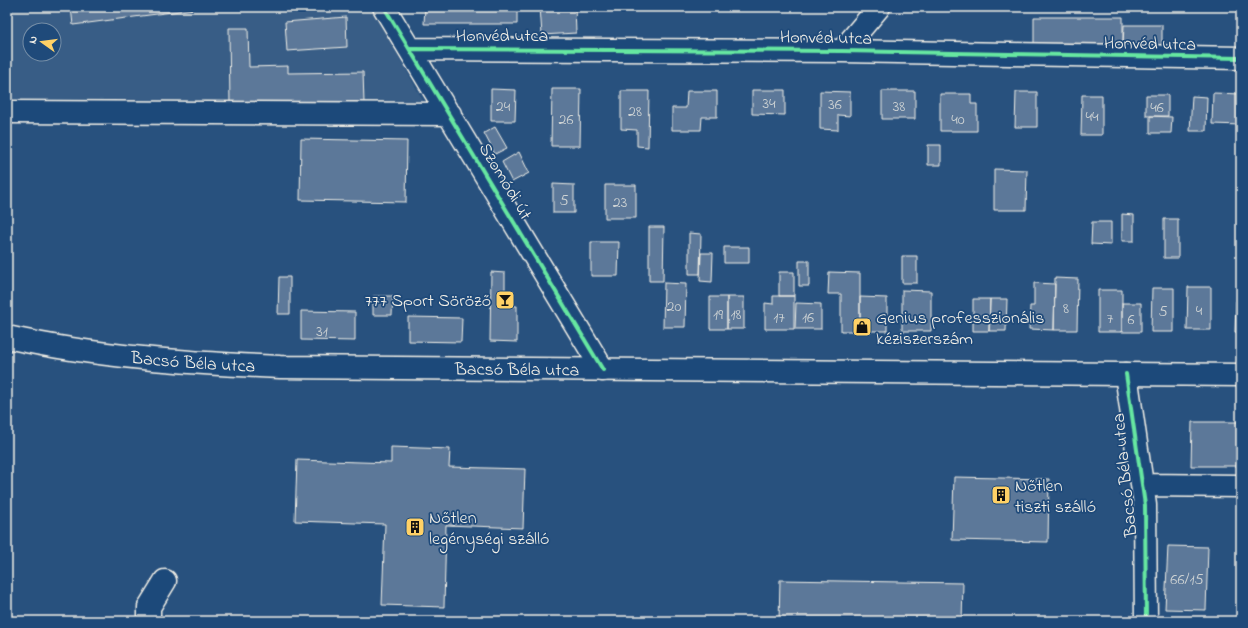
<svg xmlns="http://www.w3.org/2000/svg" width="1248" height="628" font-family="'Indie Flower',sans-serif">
<rect width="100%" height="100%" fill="#28517e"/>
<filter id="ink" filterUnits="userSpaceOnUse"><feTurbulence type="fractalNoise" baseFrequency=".025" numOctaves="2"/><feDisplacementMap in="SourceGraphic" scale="8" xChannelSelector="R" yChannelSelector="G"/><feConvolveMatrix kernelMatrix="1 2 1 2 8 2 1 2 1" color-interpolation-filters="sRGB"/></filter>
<g filter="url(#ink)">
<!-- built -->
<path fill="#375d86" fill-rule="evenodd" d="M7,7H371L429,111L7,108ZM30,30H54V54H30Z"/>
<!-- building -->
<path fill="#5b7899" stroke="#f4f1e8" d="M71,7H194L195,9L73,25Z
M425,7H517V24H424Z
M540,7H575L576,33L542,35Z
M346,17L347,47L287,51L285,22Z
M1034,17H1123V45H1034Z
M1124,25H1162V45H1123Z
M229,28H248L249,67L288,66V73L363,72L364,103L230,106Z
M491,89L516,90L515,121H491Z
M552,89H581L580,146H551Z
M752,90H785V115L752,114Z
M621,91H649L648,147L637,146V130L621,129Z
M687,91H717V117H702L701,130H672V108H686Z
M820,91L850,92V116L838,115V130L820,129Z
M882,91H915V119H882Z
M1016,92H1037V127H1015Z
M1213,93L1241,94V125L1212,124Z
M940,94H971V104H977V131H940Z
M1082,95H1102V135H1081Z
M1146,95H1168V116H1146Z
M1192,96L1207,97L1206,131H1190Z
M1150,116L1172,117L1171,133H1150Z
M495,127L507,148L495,154L484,133Z
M301,139L407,141L406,202L300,200Z
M928,145H941V165H928Z
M519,152L529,173L512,182L502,162Z
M994,169L1027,170L1026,210H994Z
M553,184L574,185V213H553Z
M605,185H636V218H605Z
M1240,212H1241V268H1239Z
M1122,214L1134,215V241H1122Z
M1164,219H1178V258H1164Z
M1092,222H1111V245L1091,244Z
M649,227H664L663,281H649Z
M689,233L701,234L700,274H689Z
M591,242H619L618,276H591Z
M724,247H749V263H724Z
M701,253H713L712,282L700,281Z
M902,256H917V283H902Z
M799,261H809V286H799Z
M491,272L505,273V291H509V306H517V342L490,341Z
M779,272H794V296H779Z
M829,272L860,273V331H841V294H828Z
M279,277H290V314H278Z
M1055,278L1078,279L1077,330H1054Z
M664,283L686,284L685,327H663Z
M1034,283L1055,284L1054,330L1029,329L1030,306H1034Z
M1188,287H1211V330H1187Z
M1152,288H1174V332H1151Z
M902,290L931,291V331H902Z
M1098,290H1122V332H1098Z
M373,296H393L392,315H373Z
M773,296H794V329H765V303L773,304Z
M710,297H727V329H710Z
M727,297H744V329H727Z
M860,297L887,298V331H860Z
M973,299H990L989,331H973Z
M990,299H1007L1006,331H989Z
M1236,301H1241V333L1235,332Z
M796,303L821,304V329H795Z
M1122,303H1141V332H1122Z
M301,311L355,312V341L301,340Z
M408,317L462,318L461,342L408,341Z
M1192,422H1241V466H1191Z
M391,447L450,449L449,467L525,469L523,528L446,525L444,607L382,605L385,524L295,521L297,460L391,463Z
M954,477L1049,479L1048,542L952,540Z
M1168,546L1208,547L1206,610L1165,609Z
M780,580L963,583L962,621H779Z"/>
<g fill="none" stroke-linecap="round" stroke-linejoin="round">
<!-- minor casing -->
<g stroke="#f4f1e8" stroke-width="25">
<path id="minor" d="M384,7L603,370
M411,49L842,51L1241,58
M842,51L879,7
M7,112L450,114
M1126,374L1145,505L1146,621
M1142,485L1241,486
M149,621V607L165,581"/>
</g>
<!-- major casing -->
<g stroke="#f4f1e8" stroke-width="25">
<g id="major">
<path id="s1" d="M7,337C97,357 188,363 280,367L1241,375"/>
</g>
</g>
<!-- minor -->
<use href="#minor" stroke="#1f4a7a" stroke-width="22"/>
<!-- major -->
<use href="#major" stroke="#1f4a7a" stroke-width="22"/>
<!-- cycleway casing -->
<g stroke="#1f4a7a" stroke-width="6">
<path id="cycleway" d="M384,7L603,370
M411,49L842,51L1241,58
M1126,374L1145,505L1146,621"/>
</g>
<!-- cycleway -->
<use href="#cycleway" stroke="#66e7a1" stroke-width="4"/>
</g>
</g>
<!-- icons -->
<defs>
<g id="bar-square" transform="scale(1)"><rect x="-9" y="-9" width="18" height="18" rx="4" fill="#ffd166" stroke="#1f4a7a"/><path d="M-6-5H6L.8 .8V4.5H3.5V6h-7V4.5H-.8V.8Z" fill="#111"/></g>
<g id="shop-square" transform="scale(1)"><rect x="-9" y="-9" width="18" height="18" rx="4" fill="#ffd166" stroke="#1f4a7a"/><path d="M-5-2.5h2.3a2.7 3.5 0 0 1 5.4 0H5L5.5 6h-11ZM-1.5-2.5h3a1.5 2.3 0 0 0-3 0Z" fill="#111"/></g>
<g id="building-square" transform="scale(1)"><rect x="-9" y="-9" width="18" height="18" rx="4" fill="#ffd166" stroke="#1f4a7a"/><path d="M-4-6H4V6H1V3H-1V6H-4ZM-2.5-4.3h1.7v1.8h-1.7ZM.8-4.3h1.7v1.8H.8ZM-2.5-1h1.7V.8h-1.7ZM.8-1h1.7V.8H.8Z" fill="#111"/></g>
</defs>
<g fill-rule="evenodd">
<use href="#bar-square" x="505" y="300"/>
<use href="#shop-square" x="862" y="327"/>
<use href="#building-square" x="1001" y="495"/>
<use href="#building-square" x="415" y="527"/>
</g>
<g text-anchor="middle" stroke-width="3.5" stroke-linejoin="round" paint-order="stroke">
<!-- number labels -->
<g font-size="16" fill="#ced3d4">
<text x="769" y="108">34</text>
<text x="835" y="109">36</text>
<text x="503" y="111">24</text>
<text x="899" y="111">38</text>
<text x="1157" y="112">46</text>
<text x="635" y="116">28</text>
<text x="1092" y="121">44</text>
<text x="566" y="124">26</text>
<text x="958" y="124">40</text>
<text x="564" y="205">5</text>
<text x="620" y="207">23</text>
<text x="674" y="311">20</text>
<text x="1066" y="313">8</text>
<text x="1199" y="315">4</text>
<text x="1163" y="316">5</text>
<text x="718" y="319">19</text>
<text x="736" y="319">18</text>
<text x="779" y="322">17</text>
<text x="808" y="322">16</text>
<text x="1110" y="323">7</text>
<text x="1131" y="324">6</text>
<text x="322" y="336">31</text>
<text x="1187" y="584">66/15</text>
</g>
<!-- street labels -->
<g font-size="18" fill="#f4f1e8" stroke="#1f4a7a">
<text x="502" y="41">Honvéd utca</text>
<text transform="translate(826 37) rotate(1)" y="6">Honvéd utca</text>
<text transform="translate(1150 43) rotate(1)" y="6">Honvéd utca</text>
<text transform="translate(506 181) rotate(59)" y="6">Szomódi út</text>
<text dy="6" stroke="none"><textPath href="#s1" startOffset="188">Bacsó Béla utca</textPath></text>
<text dy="6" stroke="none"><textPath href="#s1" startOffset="512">Bacsó Béla utca</textPath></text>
<text transform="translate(1124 475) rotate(-96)" y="6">Bacsó Béla utca</text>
</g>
<!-- poi labels -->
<g font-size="18" fill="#f4f1e8" stroke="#1f4a7a" text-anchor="start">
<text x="491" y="306" text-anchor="end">777 Sport Söröző</text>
<text x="876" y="323">Genius professzionális<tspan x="876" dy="21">kéziszerszám</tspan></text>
<text x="1015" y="491">Nőtlen<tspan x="1015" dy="21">tiszti szálló</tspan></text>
<text x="429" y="523">Nőtlen<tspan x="429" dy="21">legénységi szálló</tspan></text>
</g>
</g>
<!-- margin -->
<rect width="1248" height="628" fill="none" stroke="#1f4a7a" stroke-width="24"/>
<rect x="12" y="12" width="1224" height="604" fill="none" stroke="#f4f1e8" stroke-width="1.5" filter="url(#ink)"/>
<!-- north arrow -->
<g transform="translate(42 42) rotate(284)"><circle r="19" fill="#1f4a7a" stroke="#748da6"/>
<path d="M0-3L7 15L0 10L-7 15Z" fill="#ffd166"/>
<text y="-6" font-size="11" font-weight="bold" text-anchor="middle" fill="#f4f1e8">N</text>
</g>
</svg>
